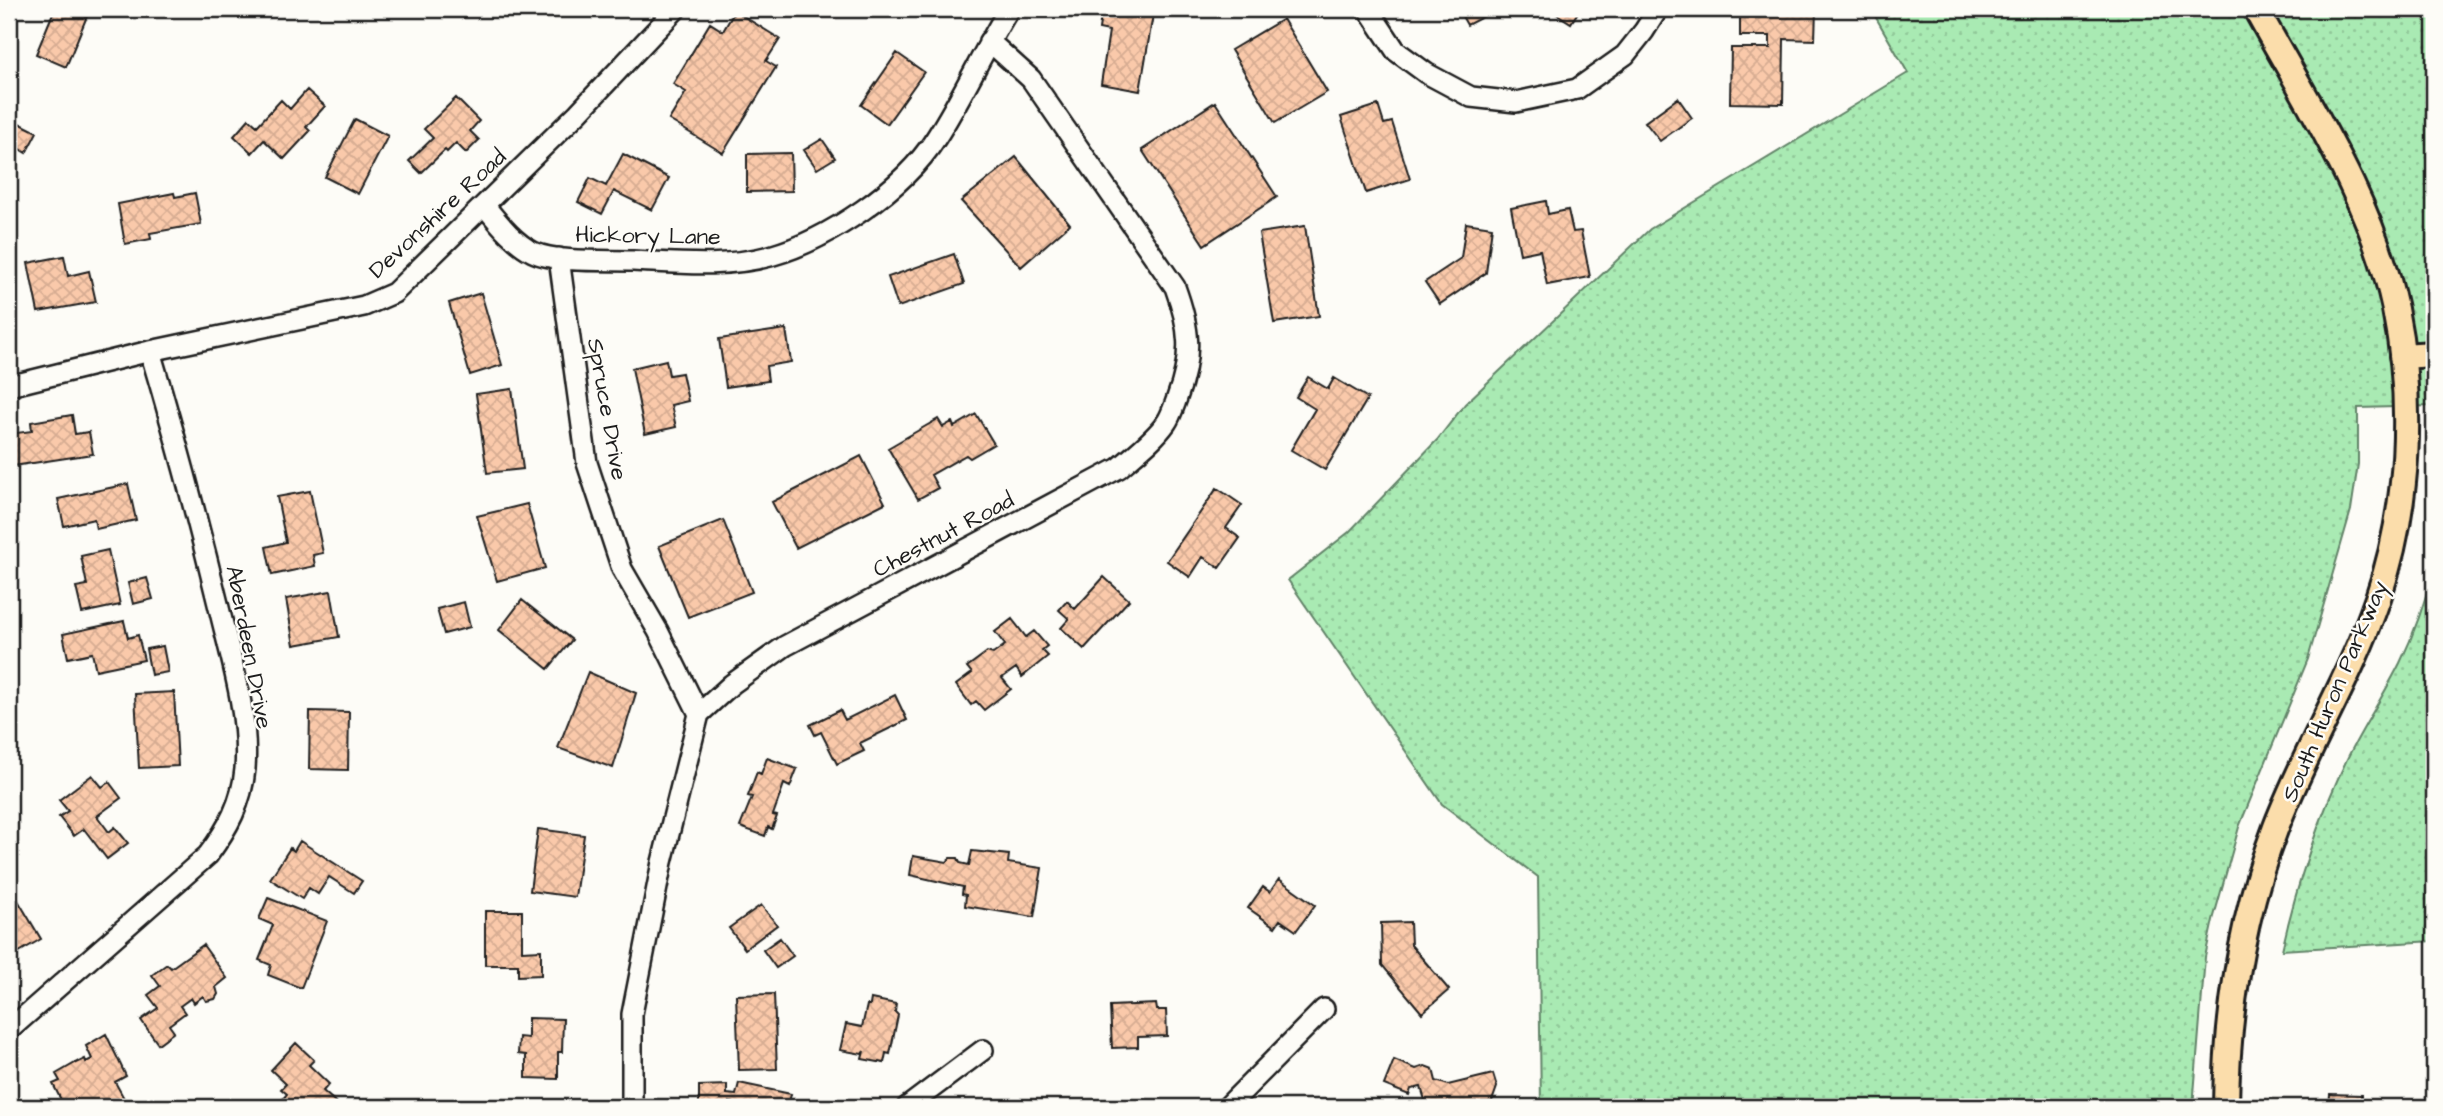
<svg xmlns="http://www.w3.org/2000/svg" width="2443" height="1116" font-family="'Architects Daughter',sans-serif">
<defs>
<pattern id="grass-dots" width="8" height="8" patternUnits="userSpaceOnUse" patternTransform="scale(1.75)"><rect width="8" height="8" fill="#a9eab3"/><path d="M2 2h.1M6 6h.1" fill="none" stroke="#91c899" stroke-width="1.8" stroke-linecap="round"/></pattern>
<pattern id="building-cross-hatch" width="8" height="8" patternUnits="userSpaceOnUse" patternTransform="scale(1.75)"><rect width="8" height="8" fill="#fac9aa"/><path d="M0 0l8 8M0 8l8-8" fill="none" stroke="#d6ac92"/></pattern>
</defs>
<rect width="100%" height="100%" fill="#fdfcf7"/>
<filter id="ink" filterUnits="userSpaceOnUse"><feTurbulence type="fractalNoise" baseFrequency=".0143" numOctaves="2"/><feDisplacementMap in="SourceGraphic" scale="14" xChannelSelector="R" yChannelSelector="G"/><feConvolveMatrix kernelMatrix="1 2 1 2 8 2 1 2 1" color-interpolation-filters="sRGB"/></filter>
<g filter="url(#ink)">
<!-- grass -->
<path fill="url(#grass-dots)" stroke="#628368" stroke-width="2" d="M1871,9H2434V406L2358,408V464L2351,510L2308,659L2239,827L2213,920L2205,957L2193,1107H1541L1538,877L1442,804L1288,580L1349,532L1437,440L1465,404L1650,229L1908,73Z
M2434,567V941L2282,950C2297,883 2318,819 2348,757C2364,725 2384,695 2400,663C2415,632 2426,599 2434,567Z"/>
<!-- building -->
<path fill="url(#building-cross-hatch)" stroke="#1c1c1c" stroke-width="2" d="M41,9H90L66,67L36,54L53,13Z
M1102,9H1154L1140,91L1101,84L1109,31L1099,29Z
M1458,9H1498L1467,25Z
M1549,9H1580L1571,23Z
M1740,9H1816L1815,40L1784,39L1783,104L1730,103L1731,48H1770V36H1740Z
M735,11L780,39L766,61L776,67L723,153L669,120L686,92L673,84L710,23L723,31Z
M1283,19L1327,92L1275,123L1231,50Z
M897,53L924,72L887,124L861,105Z
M307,90L325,106L306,127L310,131L284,159L264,140L252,153L234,136L249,119L257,126L281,100L290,109Z
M456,98L479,121L470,131L479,140L466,153L456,143L447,152L445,150L421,173L409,161L433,138L424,129Z
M1678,98L1692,118L1660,141L1645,122Z
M1215,102L1277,197L1204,245L1142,150Z
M1378,105L1384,124L1392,122L1410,179L1366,193L1341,117Z
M355,119L388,136L358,194L325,177Z
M13,120L37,132L26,153L16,147L9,162V128Z
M822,139L835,158L817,169L804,150Z
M791,153L792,191L747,192V154Z
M623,154L669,178L652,210L614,191L602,214L578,202L590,178L606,186Z
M1016,157L1070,224L1021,267L961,201Z
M174,193L175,197L195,193L201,224L150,233L151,239L125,244L118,204Z
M1546,201L1548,214L1568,210L1573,232L1581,231L1590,277L1547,285L1540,250L1520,254L1511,208Z
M1466,223L1492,227L1486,273L1440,304L1425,282L1461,258Z
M1305,226L1319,316L1274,323L1259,233Z
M954,254L964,284L898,307L888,277Z
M64,256L68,276L89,271L96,302L38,312L28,263Z
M481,293L502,365L470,375L449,303Z
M786,329L791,362L766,366L768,381L726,387L719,339Z
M666,360L669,375L682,373L688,401L671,405L676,427L645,434L632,368Z
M1308,377L1328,389L1334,378L1368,398L1325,470L1291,450L1315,409L1296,397Z
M512,389L523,469L487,473L476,394Z
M976,414L994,444L970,458L966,455L931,475L938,488L918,499L888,448L938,419L943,427L952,422L954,427Z
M72,415L75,434L89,432L93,454L13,466L9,434L32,431L31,422Z
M861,456L885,503L796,548L772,502Z
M128,484L136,520L96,529L94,519L64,526L58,499Z
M1217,488L1242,505L1226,528L1240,538L1219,568L1203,557L1190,577L1167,561Z
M310,491L323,553L313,555L315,566L272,575L266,547L286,542L277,497Z
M527,504L545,568L497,581L477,516Z
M723,520L752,592L688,617L659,546Z
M108,550L120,605L82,613L76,587L87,585L81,556Z
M1104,577L1129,600L1084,649L1061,628L1069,619L1059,610L1067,601L1075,609Z
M147,578L153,599L133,604L128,583Z
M331,591L339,637L294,645L286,599Z
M522,600L572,640L548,669L499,630Z
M464,602L470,627L444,634L437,609Z
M1012,619L1026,637L1034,631L1047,646L1042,650L1048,656L1022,677L1016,668L1002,678L1011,689L984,710L976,701L971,705L956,685L972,673L967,667L987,652L993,654L1005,645L995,632Z
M124,621L128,638L138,635L144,660L96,670L92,653L68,658L63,634Z
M163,646L168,672L151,675L146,649Z
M588,672L636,693L613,768L558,748Z
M174,692L178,766L139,768L135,694Z
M895,695L907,720L860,743L864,751L837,764L821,732L815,735L810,725L840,710L845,720Z
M310,711L349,712L348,770L309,769Z
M767,758L797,769L790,787L784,784L773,815L777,816L772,829L768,827L765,836L740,827L752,797L748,796L757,772L761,774Z
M92,775L102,787L109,782L121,798L97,816L109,832L115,827L128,843L107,859L84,829L74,836L59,817L68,811L59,800Z
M538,829L584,835L575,897L530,891Z
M300,841L362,881L354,893L329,877L318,894L309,888L302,899L270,879L290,848L294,851Z
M972,851L1009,855L1008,863L1042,868L1034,917L965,906L966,895L962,894L963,887L910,875L913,856L947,862L950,858H958L960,863L969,865Z
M1279,879L1315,905L1296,931L1280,920L1275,927L1248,908L1263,887L1270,892Z
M13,892L41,939L9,958V894Z
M268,898L327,921L301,988L268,975L271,965L259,960L273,925L259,919Z
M761,905L777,925L745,949L729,928Z
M485,911H522V951L541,950V975L518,976V965H485Z
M1410,922L1411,945L1449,990L1422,1013L1382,965L1381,923Z
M780,938L793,956L776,968L763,950Z
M203,945L227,978L216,987L218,994L215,999L206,1001L203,996L194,1003L191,998L180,1006L185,1013L169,1025L174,1032L158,1044L141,1020L158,1008L148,995L160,986L152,975L167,964L171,968Z
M774,994L777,1069L739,1070L736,995Z
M871,999L896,1004L895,1012L898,1015L890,1054L886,1053L884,1063L862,1059L864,1051L862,1054L840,1050L846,1024L862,1027L867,1005H870Z
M1156,1004L1157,1010H1166L1167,1036L1138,1037V1047L1112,1048L1110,1006Z
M528,1018L563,1019L562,1052H558V1079L526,1078V1055L518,1054L519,1037L528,1038Z
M106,1034L126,1076L115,1082L125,1100L123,1106L105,1107L102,1102L91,1107H70L68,1103L64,1106L53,1084L60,1081L56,1074L77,1062V1063L85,1059L86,1062L92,1059L86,1046Z
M296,1043L314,1060L309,1065L329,1084L323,1091L341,1107H289L282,1100L287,1094L281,1089L286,1084L271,1070Z
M1394,1060L1416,1069L1425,1066L1433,1069L1436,1081L1448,1085L1493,1074L1497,1087L1490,1107H1427L1421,1087L1411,1089L1409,1095L1384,1085Z
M739,1083L791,1094L788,1107H734V1103L729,1102L728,1107H699V1086L727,1085V1094L736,1095Z
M2330,1094L2361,1095V1107H2329Z"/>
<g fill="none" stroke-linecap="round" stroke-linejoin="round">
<!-- minor casing -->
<g stroke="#1c1c1c" stroke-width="24">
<path id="minor" d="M1368,9L1396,51L1426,73L1471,97L1516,102L1577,89L1625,55L1644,31L1658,9
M484,205C498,222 513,242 533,252C555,263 608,260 633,261C678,263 726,268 770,256C828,240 904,189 936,138C963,96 983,51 1009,9
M559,258L587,463L622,569L658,631L699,714
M9,386L150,351L364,306L394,293L578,113L676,9
M9,1030L208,855C228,828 242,803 245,769C249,717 232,662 220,612C199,525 176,438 150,351
M632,1107V1014L662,862L699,714L732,684L785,646L1119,468C1135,454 1154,440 1166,423C1171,416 1174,406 1177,398C1193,355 1190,328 1175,287L1031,79L989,41
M907,1107L983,1050
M1227,1107L1324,1009"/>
</g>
<!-- major casing -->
<g stroke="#1c1c1c" stroke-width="30">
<path id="major" d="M2402,356L2434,354
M2226,1107C2227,1012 2242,916 2276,827C2306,749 2351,677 2378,598C2409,507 2414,403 2395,309C2372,199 2309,106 2256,9"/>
</g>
<!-- minor -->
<use href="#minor" stroke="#fdfcf7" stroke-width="19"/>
<!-- major -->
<use href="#major" stroke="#fbddab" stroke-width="24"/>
</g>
</g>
<g text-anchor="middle" stroke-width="5" stroke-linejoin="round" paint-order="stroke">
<!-- street labels -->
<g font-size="23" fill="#1c1c1c" stroke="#fdfcf7">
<text transform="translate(437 213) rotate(-43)" y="8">Devonshire Road</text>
<text transform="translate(648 235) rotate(1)" y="8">Hickory Lane</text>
<text transform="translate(608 409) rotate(80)" y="8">Spruce Drive</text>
<text transform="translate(943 534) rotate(-28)" y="8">Chestnut Road</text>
<text transform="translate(250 647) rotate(79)" y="8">Aberdeen Drive</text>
<text transform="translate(2334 691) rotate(-67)" y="8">South Huron Parkway</text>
</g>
</g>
<!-- margin -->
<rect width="2443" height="1116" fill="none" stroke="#fdfcf7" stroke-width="35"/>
<rect x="18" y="18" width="2408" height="1081" fill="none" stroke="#1c1c1c" stroke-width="2.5" filter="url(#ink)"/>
</svg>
